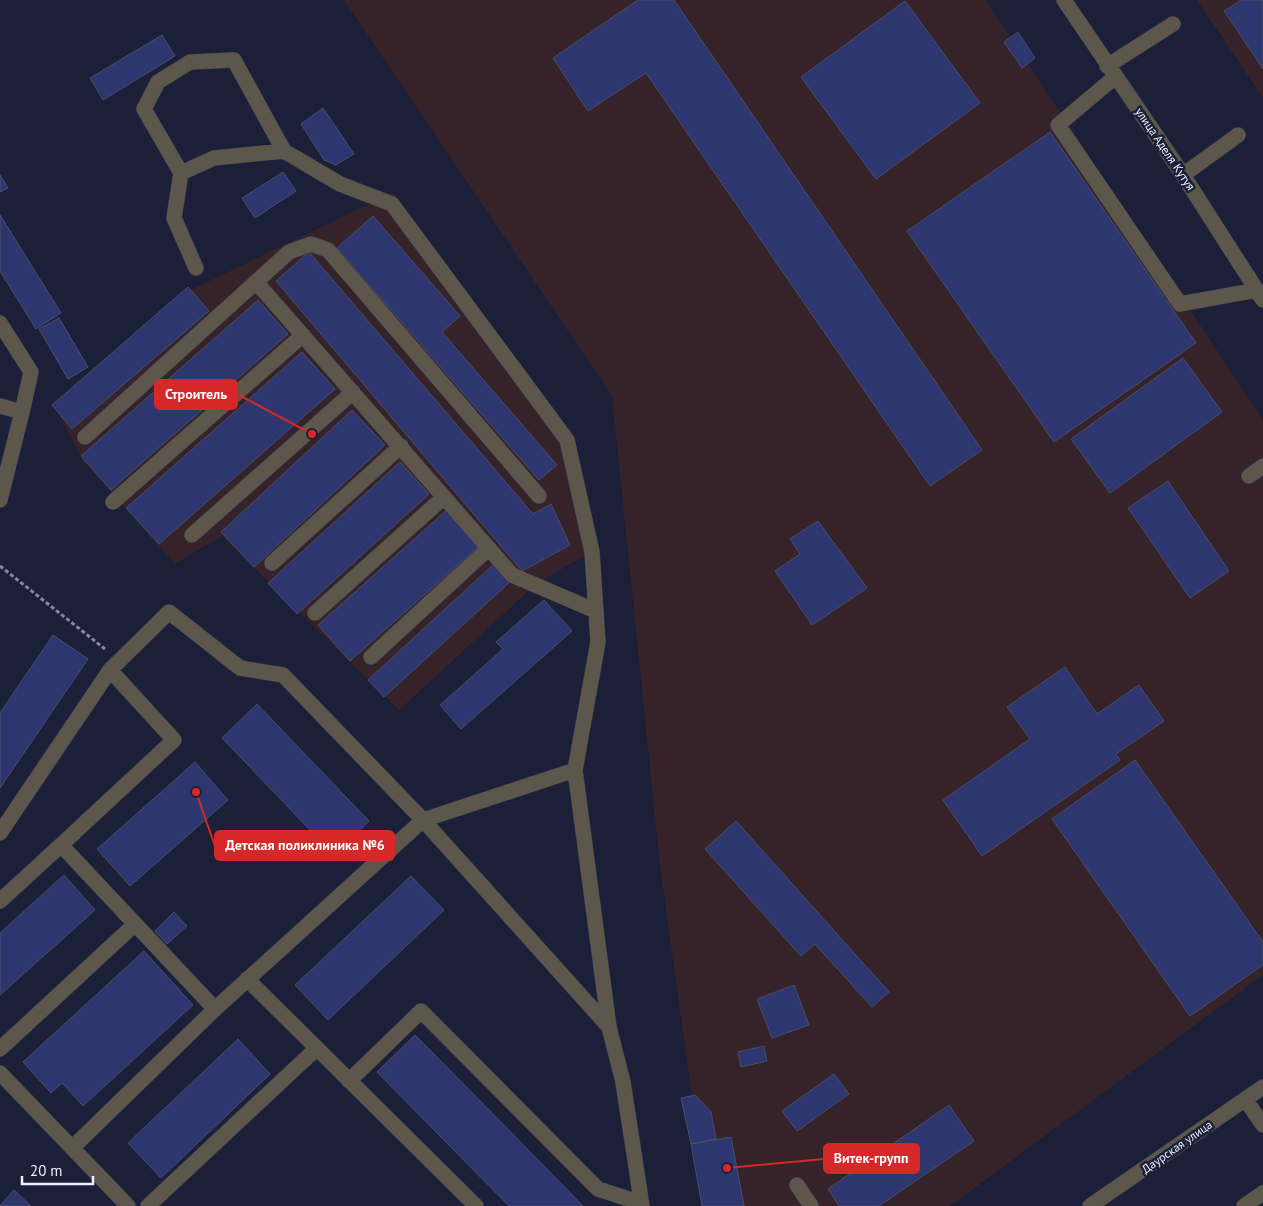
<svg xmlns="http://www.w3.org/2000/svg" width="1263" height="1206" font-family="'PT Sans',sans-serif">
<rect width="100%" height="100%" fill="#1b1f38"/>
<!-- industrial -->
<path fill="#352329" d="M344,0H986L1263,420V975L950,1206H707L660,866L612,396Z
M1197,0H1263V98Z
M393,192L576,466L587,554L535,585L399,710L222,536L175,564L83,461L55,407L193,289Z"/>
<!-- building -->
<path fill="#2e3670" stroke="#484e6a" d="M638,0H674L982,450L930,486L646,73L588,111L553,58Z
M1241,0H1263V69L1224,11Z
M905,1L980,103L876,179L801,77Z
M1018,32L1035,58L1022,68L1004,42Z
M162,35L175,56L103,100L90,78Z
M323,108L354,154L336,165L324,160L301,124Z
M1050,132L1196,343L1054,442L907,231Z
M283,172L296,191L255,218L242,198Z
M0,175L8,188L0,192Z
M0,215L61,313L36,329L0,271Z
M373,216L460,316L442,332L557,465L539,480L337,248Z
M309,252L533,514L551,504L570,545L522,571L276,281Z
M188,287L209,311L72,429L52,405Z
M258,300L288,334L111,490L81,456Z
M59,318L88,367L68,379L39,329Z
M302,352L335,389L159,544L126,508Z
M1183,358L1222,412L1110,493L1071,439Z
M352,410L385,445L254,567L221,532Z
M400,462L429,494L297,614L268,583Z
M1168,481L1229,571L1190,598L1128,508Z
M447,510L479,546L350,661L318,625Z
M818,521L867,588L812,625L775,571L800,554L790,539Z
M495,563L511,581L384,697L368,680Z
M544,600L572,631L461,729L440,705L503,649L496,642Z
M53,635L88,659L0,788V713Z
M1065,667L1097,714L1139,685L1164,721L1116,754L1120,760L982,856L943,800L1030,739L1007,707Z
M257,704L369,821L334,855L222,738Z
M1135,760L1263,942V965L1190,1016L1052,819Z
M195,762L228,800L130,886L97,849Z
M736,821L889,992L872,1007L815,944L801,956L705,849Z
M64,875L95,910L0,995V933Z
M411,876L444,910L328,1020L295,985Z
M174,912L187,926L167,944L155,931Z
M144,951L193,1005L83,1106L62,1083L51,1093L23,1062Z
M794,985L809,1025L772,1038L757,999Z
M415,1035L494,1115L583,1206H509L377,1072Z
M238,1039L270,1074L161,1178L128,1143Z
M764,1046L767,1061L741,1067L738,1052Z
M834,1074L849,1094L797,1131L782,1111Z
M695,1095L711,1112L716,1139L691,1144L681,1098Z
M949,1105L974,1141L879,1206H839L828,1189Z
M731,1137L744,1206H702L691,1144Z
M14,1190L31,1206H0Z"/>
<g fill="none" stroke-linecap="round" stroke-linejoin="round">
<!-- minor casing -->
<g stroke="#383c54" stroke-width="16">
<path id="minor" d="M1064,0L1183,175L1263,300
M1107,66L1173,24
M1115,77L1058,125L1180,304L1257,290
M181,173L144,109L158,82L190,62L234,60L284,151
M1183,175L1238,135
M257,283L512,575L596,611
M0,323L31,372L22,412
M0,406L22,412L0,500
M85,437L289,252L311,244L328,250L539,496
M1249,476L1263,466
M113,502L303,335
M192,535L353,392
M272,563L401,446
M315,613L444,497
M371,657L489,548
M575,770L609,1027
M0,833L110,670L169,612L240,668L283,675L423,820L609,1027L623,1082L642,1206
M61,845L174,740L110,670
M0,901L61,845L215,1009L423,820L575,770L598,642L592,552L567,440L392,204L340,184L284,151L214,158L181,173L174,218L196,268
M247,979L476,1206
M0,1049L134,925
M0,1073L128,1206
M349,1081L421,1011L598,1189L641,1203
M1245,1099L1263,1125
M72,1148L215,1009
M797,1185L811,1206
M148,1206L317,1048
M1090,1206L1263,1087
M1244,1206L1263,1193"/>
</g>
<!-- path -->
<path stroke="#85899c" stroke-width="3" stroke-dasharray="4 2.5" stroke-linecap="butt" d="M0,566L105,649"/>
<!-- minor -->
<use href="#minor" stroke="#5c574a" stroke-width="15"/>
</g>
<g text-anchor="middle" stroke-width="5" stroke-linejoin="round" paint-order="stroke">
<!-- street labels -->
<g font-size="12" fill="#edf1ff" stroke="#1b1f38">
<text transform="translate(1165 149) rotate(56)" y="4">улица Аделя Кутуя</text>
<text transform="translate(1177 1147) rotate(-35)" y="4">Даурская улица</text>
</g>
</g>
<!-- callouts -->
<path fill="none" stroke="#d62828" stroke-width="2" d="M312 434L237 394M196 792L215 846M727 1168L824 1159"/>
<g fill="#d62828" stroke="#1b1f38" stroke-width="2">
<circle cx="312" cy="434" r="5"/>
<circle cx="196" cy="792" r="5"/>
<circle cx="727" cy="1168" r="5"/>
</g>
<g fill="#d62828" stroke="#d62828" stroke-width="2">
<rect x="155" y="380" width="82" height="29" rx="5"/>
<rect x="215" y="831" width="179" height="29" rx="5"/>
<rect x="824" y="1144" width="95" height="29" rx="5"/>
</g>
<g font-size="14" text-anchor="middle" font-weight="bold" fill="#fff">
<text x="196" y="399">Строитель</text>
<text x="305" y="850">Детская поликлиника №6</text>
<text x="871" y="1163">Витек-групп</text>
</g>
<!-- scale -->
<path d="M22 1176v8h71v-8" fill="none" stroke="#edf1ff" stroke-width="2.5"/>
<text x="30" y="1176" font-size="15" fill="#edf1ff" stroke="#1b1f38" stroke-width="4" paint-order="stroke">20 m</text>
</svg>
